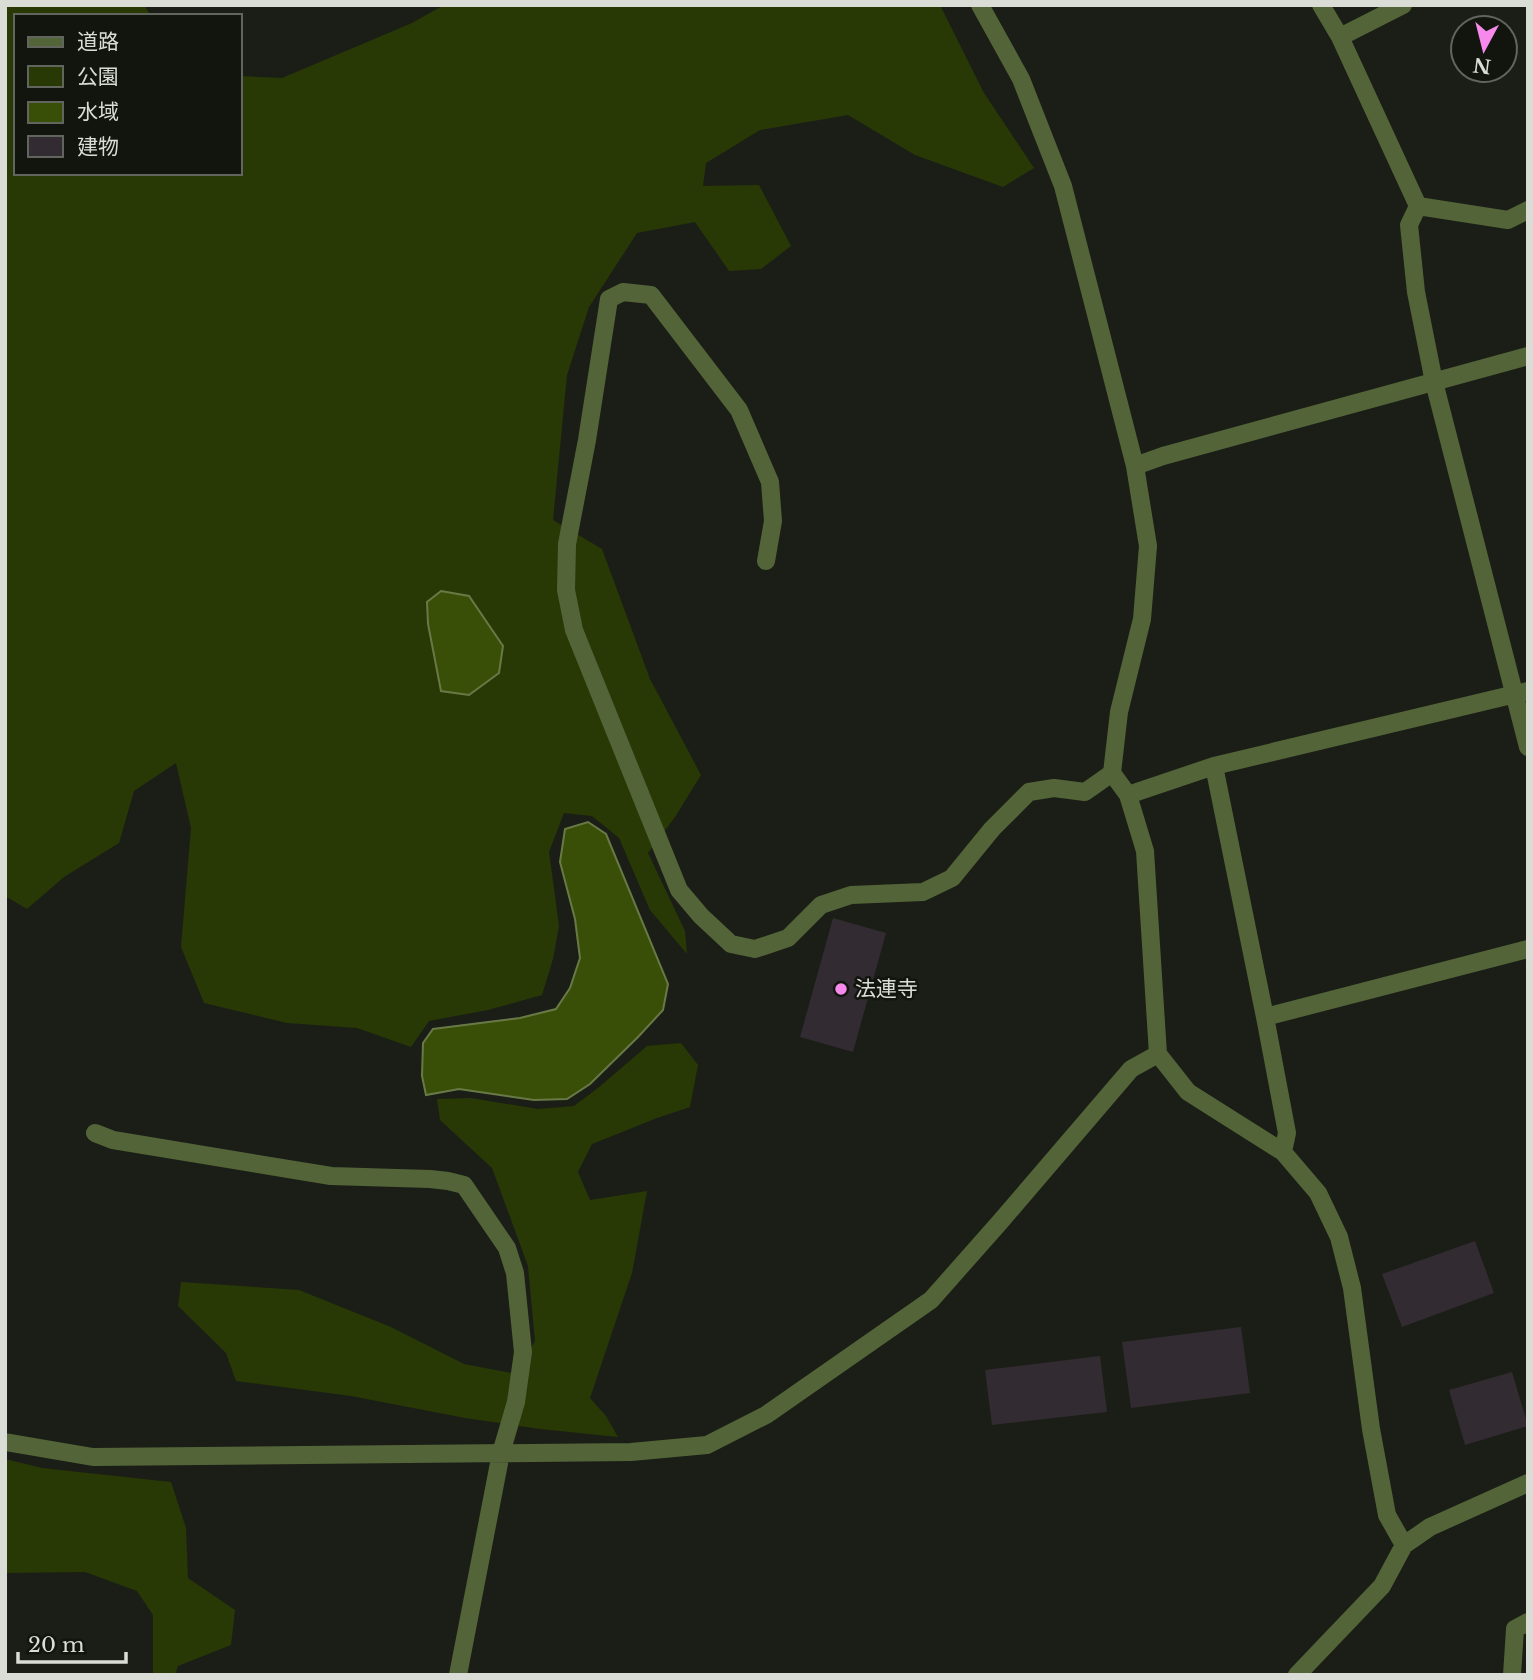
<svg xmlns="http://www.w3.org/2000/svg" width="1533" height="1680" font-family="'Libre Baskerville','Noto Sans JP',serif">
<rect width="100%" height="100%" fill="#1b1e16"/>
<!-- green -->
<path fill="#283905" d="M5,5H144L151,16H16V173H240V76L282,78L412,23L444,5H940L984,93L1034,168L1003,187L915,155L848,115L760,130L706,163L703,186L759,185L791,246L761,269L729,271L695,222L637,233L589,307L567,375L553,520L602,549L650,679L701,775L675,817L648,853L685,931L687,954L650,910L619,838L592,816L564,813L549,852L559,926L553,959L542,995L488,1010L429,1021L411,1047L357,1028L287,1023L204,1003L181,947L191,828L176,763L134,791L119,843L64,877L27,909L5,896Z
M681,1043L698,1065L690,1107L657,1118L592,1144L578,1172L590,1200L647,1191L632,1273L590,1398L606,1416L618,1437L540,1429L465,1418L351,1396L236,1381L226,1353L178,1306L181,1282L299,1290L391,1327L464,1364L517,1374L535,1341L528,1266L492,1168L440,1120L437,1099L471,1098L538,1109L574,1106L598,1088L647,1046Z
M5,1459L42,1468L171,1482L186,1528L188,1578L235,1610L231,1645L178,1666L175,1675H153V1615L137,1591L85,1572L5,1573Z"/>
<!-- water -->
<path fill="#394f08" stroke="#697946" stroke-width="2" d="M441,591L469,596L503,646L499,673L469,695L441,691L428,624L427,602Z
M588,822L606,834L668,984L663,1010L638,1037L590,1084L567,1099L534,1100L459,1089L426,1095L422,1076L423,1043L433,1029L520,1018L556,1009L570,988L580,958L575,919L560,862L565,829Z"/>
<!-- building -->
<path fill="#332b32" d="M833,918L886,933L853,1052L800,1037Z
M1475,1241L1494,1293L1402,1327L1382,1274Z
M1241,1327L1250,1393L1131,1408L1122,1342Z
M1100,1356L1107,1412L992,1425L985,1370Z
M1512,1372L1528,1426L1465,1445L1449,1390Z"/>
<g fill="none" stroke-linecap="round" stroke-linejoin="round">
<!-- service -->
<path stroke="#536538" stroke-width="18" d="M95,1133L113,1140L331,1176L430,1179L448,1181L464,1185L507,1248L515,1273L523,1352L516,1402L501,1453"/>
<!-- minor -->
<path stroke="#536538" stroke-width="18" d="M980,5L1021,79L1063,186L1135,466L1148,546L1142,619L1119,712L1112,773L1128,795L1145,851L1158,1054L1188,1092L1283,1152L1318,1193L1339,1237L1352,1288L1371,1429L1387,1515L1404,1545
M1321,5L1340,37L1418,206
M1340,37L1403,5
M1418,206L1409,225L1416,292L1434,382L1528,747
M1418,206L1508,220L1528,210
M1135,466L1163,456L1528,356
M766,561L773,521L770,482L739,410L651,295L623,292L609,299L587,440L567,544L566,590L574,630L679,890L701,916L731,944L755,949L788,938L821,905L851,895L923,892L952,878L992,829L1029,792L1054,788L1085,792L1112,773
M1214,766L1265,1017L1287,1133L1283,1152
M1128,795L1214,766L1528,691
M1265,1017L1528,949
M5,1442L93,1457L631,1452L707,1445L766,1415L931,1300L1000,1222L1131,1069L1158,1054
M458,1675L501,1453
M1297,1675L1382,1586L1404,1545L1430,1527L1528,1483
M1512,1675L1515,1629L1528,1622"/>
</g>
<!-- markers -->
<circle fill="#f788ec" stroke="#12150d" stroke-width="2.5" cx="841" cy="989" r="7"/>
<g text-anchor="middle" stroke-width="5" stroke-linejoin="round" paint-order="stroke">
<!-- poi labels -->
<g font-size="21" fill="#dadcd6" stroke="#12150d" text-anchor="start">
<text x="855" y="996">法連寺</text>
</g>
</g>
<!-- border -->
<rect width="1533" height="1680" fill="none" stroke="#dadcd6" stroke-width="14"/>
<!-- legend -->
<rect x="14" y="14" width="228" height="161" fill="#12150d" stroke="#62655d" stroke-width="2"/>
<rect x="28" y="37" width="35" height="10" fill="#536538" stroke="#62655d" stroke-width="2"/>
<text x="77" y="49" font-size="21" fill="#dadcd6">道路</text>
<rect x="28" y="66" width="35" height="21" fill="#283905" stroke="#62655d" stroke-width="2"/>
<text x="77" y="84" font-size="21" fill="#dadcd6">公園</text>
<rect x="28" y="102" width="35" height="21" fill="#394f08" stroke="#62655d" stroke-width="2"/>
<text x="77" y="119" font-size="21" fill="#dadcd6">水域</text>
<rect x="28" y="136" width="35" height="21" fill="#332b32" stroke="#62655d" stroke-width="2"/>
<text x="77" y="154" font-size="21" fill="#dadcd6">建物</text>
<!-- north arrow -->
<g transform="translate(1484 49) rotate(187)"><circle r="33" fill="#12150d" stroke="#62655d" stroke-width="2"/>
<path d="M0-5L12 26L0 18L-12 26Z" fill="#f788ec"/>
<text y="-10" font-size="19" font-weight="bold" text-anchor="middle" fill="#dadcd6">N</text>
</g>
<!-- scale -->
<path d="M18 1652v10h108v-10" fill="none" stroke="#dadcd6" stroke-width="3.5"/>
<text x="28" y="1652" font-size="21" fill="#dadcd6" stroke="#12150d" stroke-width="5" paint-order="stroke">20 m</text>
</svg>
